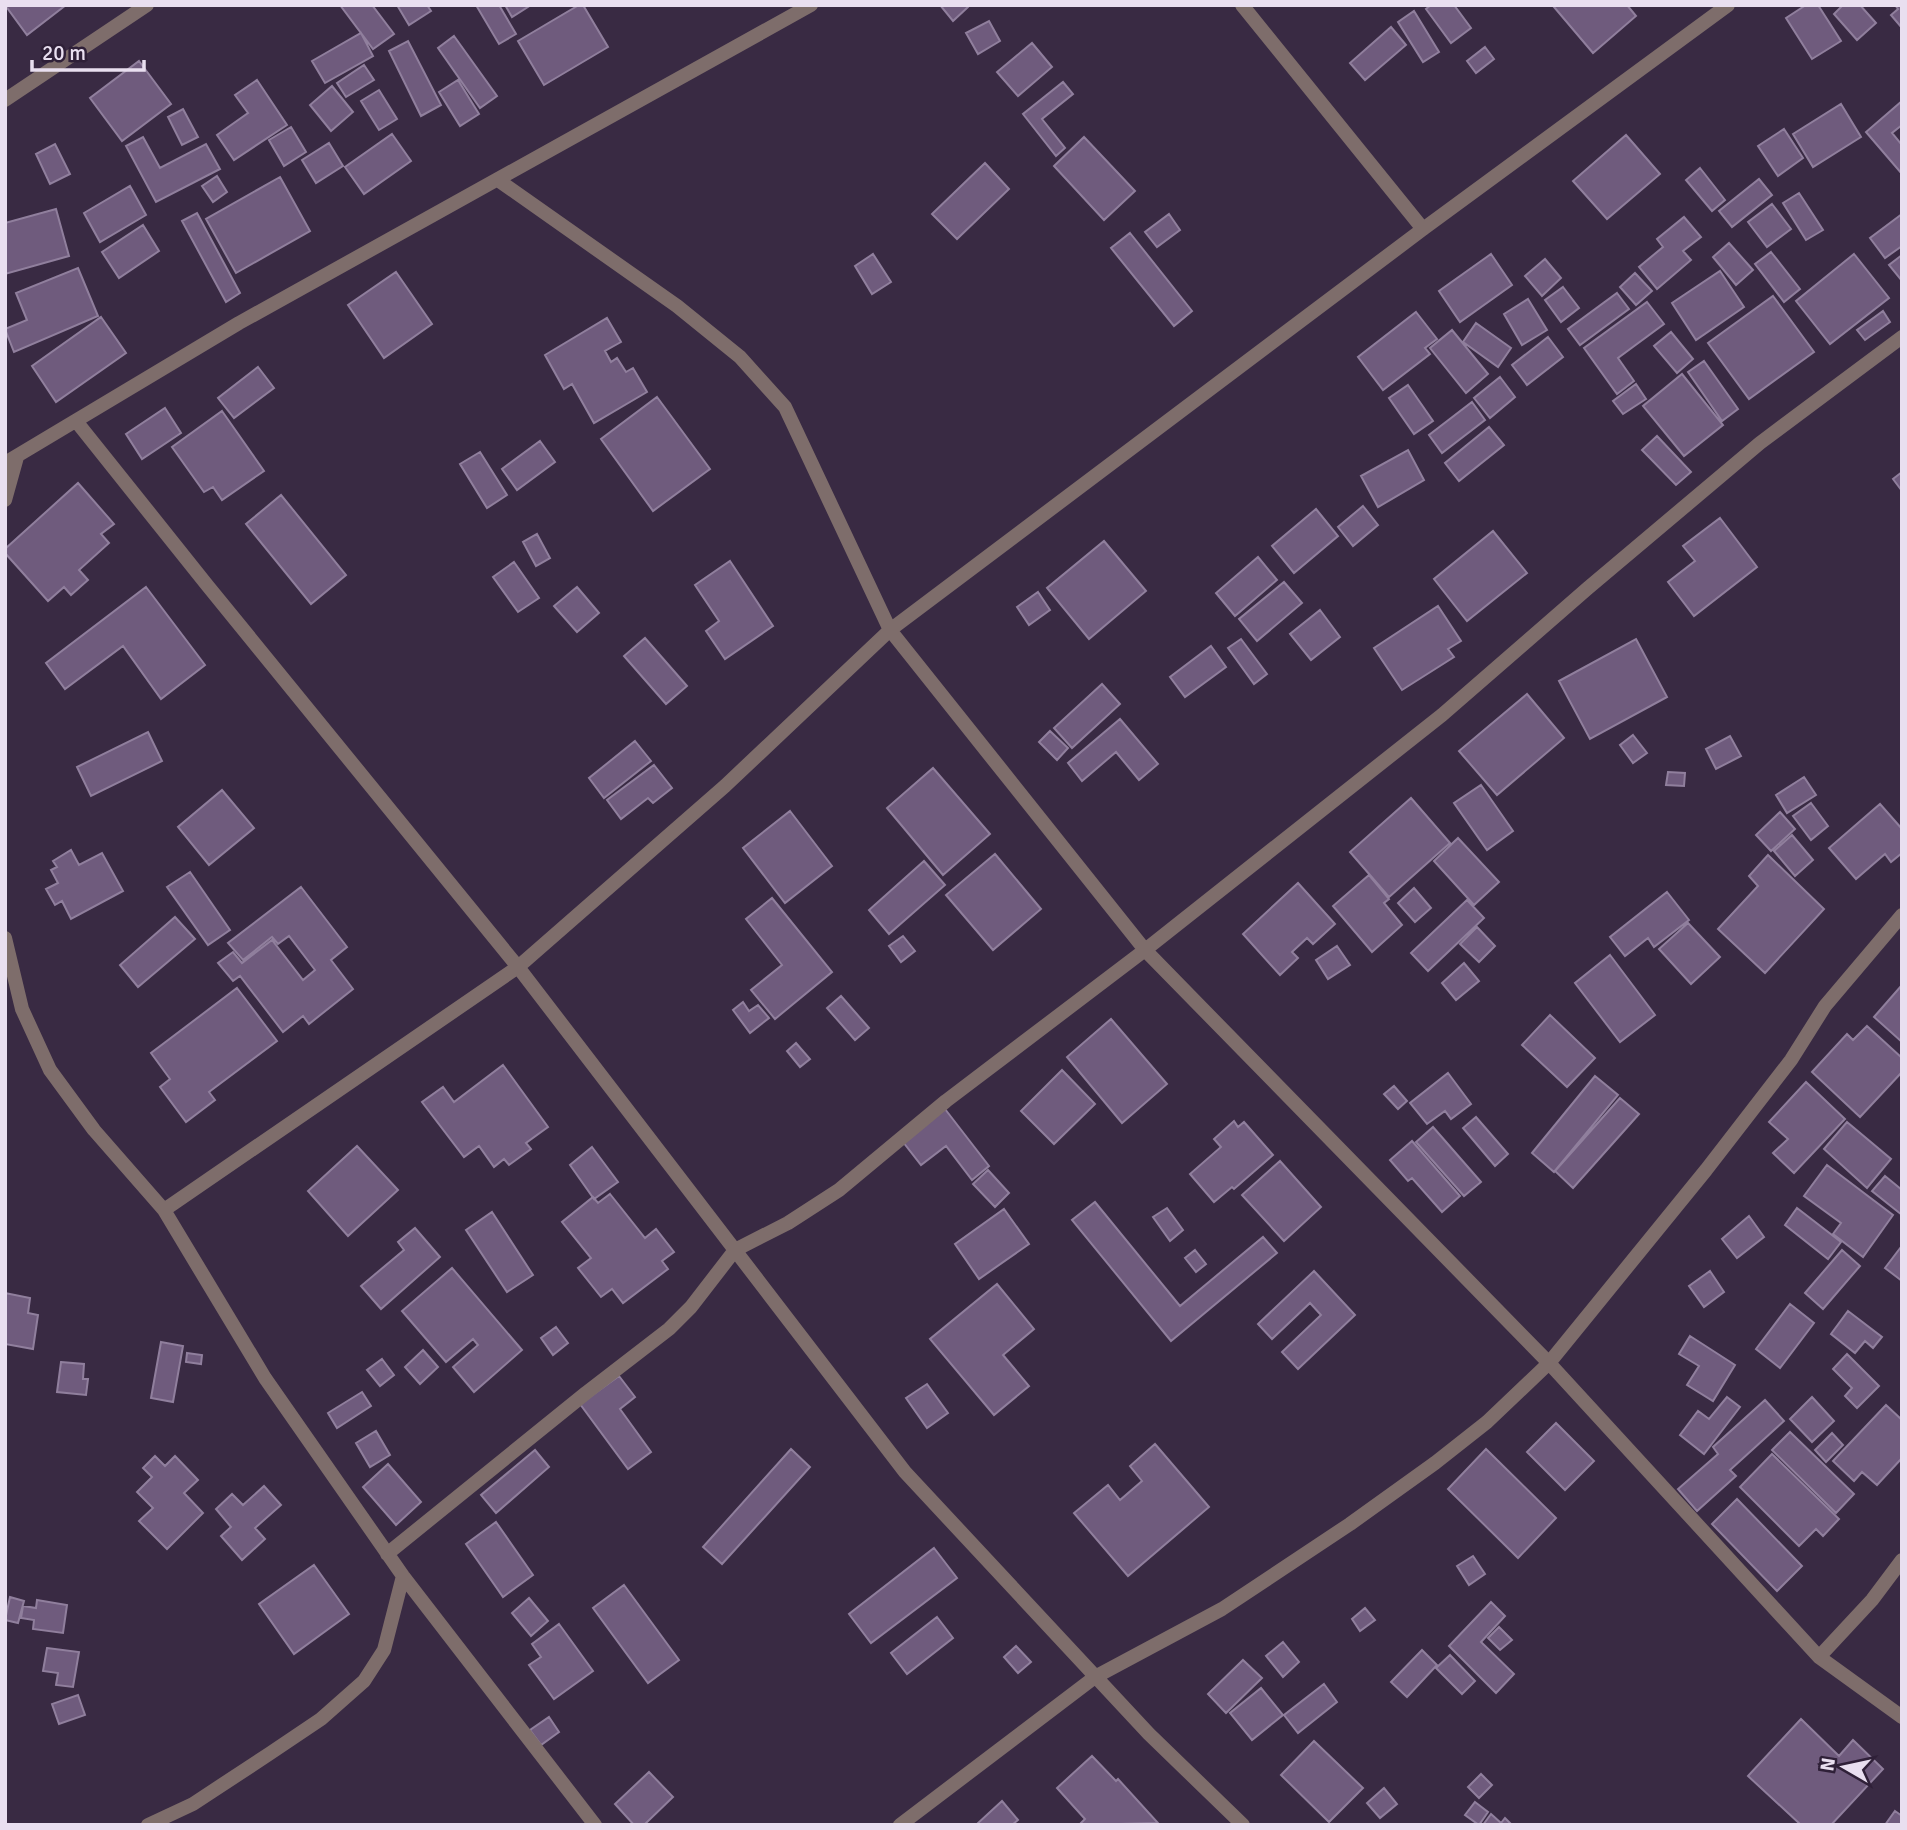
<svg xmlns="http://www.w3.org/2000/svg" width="1907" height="1830" font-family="Signika,sans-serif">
<rect width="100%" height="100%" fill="#392a43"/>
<!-- building -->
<path fill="#6f5b7d" stroke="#907f9d" stroke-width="2" d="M5,5H66L27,35Z
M340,5H372L394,34L373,49Z
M397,5H427L431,11L409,25Z
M476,5H499L516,34L499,44Z
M505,5H531L512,17Z
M579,5H583L608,47L544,85L518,41Z
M940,5H967L968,7L953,21Z
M1431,5H1454L1471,28L1451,43L1426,9Z
M1556,5H1627L1636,16L1593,53L1554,7Z
M1806,5H1818L1841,41L1812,59L1786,18Z
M1843,5H1860L1876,23L1857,40L1834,14Z
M1895,5H1902V28L1891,15L1898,9Z
M1414,11L1439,52L1423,62L1398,22Z
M989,21L1000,41L978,54L966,33Z
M1391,27L1406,45L1365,80L1350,63Z
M361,33L373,56L325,83L312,61Z
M454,36L497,96L480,108L438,48Z
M408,41L441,105L421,116L389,51Z
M1032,43L1052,67L1018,96L997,72Z
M1485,47L1494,59L1476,73L1467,61Z
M139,61L171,104L122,141L90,98Z
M364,65L374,80L346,97L337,83Z
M257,80L287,125L234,160L217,135L248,113L235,95Z
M458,80L479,114L460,126L439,92Z
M1063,82L1073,94L1042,119L1065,148L1056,156L1023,114Z
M332,86L353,112L331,131L310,105Z
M379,90L397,119L379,130L361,101Z
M1902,101V125L1892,133L1902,145V174L1866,132Z
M1841,104L1861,137L1813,167L1793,134Z
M183,109L198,137L182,145L168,117Z
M291,127L306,152L284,166L269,140Z
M1784,129L1803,158L1778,176L1758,146Z
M392,134L411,161L364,194L345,167Z
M1626,135L1660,174L1607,219L1573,181Z
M143,137L160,168L206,144L220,169L156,202L126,146Z
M1084,137L1135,191L1104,220L1054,166Z
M329,143L343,166L316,183L302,160Z
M55,144L70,174L50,184L36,154Z
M985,163L1009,189L957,239L932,214Z
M1700,168L1725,200L1712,211L1686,180Z
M217,176L227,192L213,202L202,186Z
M280,177L310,231L236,273L206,219Z
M1759,179L1772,195L1732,227L1719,211Z
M130,186L146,215L100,242L84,213Z
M1799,193L1823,230L1806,240L1783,203Z
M1772,204L1791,229L1767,247L1748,222Z
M56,209L69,256L5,274V223Z
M197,213L240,293L226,302L182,221Z
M1169,214L1180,230L1157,247L1145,232Z
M1902,214V246L1885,258L1870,238Z
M1684,217L1701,237L1683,251L1691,260L1657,289L1639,267L1663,247L1657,239Z
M143,225L159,251L119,278L102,252Z
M1130,233L1192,311L1174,326L1111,248Z
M1729,243L1753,270L1736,285L1713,257Z
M1771,252L1800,289L1784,302L1755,264Z
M873,254L891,282L872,294L855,266Z
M1491,254L1512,285L1460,322L1439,291Z
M1854,254L1889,298L1830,344L1796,301Z
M1902,255V281L1889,265Z
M1545,259L1561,278L1542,296L1525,276Z
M78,268L98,316L14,352L5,329L27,320L16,293Z
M1720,271L1744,307L1696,340L1672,303Z
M396,272L432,324L384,358L348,305Z
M1635,273L1652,291L1636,305L1620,287Z
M1563,287L1579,308L1561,322L1545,300Z
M1617,293L1629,309L1580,345L1568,329Z
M1773,296L1814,352L1749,399L1708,343Z
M1528,299L1547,330L1522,345L1504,314Z
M1647,302L1664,324L1618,358L1634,381L1617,394L1584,348Z
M1883,311L1890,322L1865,340L1857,330Z
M1416,312L1437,339L1425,348L1430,354L1383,390L1358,357Z
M101,317L126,353L56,402L32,366Z
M607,318L621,342L605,351L611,362L617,358L626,372L633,368L647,392L594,423L572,384L564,389L545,355Z
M1476,323L1511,348L1498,367L1463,342Z
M1452,330L1488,374L1466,393L1430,348Z
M1671,332L1693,359L1677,373L1654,346Z
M1548,337L1563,357L1527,385L1512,365Z
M1704,361L1738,409L1722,421L1688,372Z
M258,367L274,388L234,418L218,398Z
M1682,374L1723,425L1684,456L1643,406Z
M1500,377L1515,397L1490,418L1474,398Z
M1636,384L1646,399L1623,414L1613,401Z
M1408,385L1433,421L1414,434L1389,398Z
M657,397L710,469L653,511L601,439Z
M1472,402L1485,420L1442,453L1429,435Z
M165,408L181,433L142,459L126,434Z
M222,411L264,471L222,500L213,487L204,492L172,447Z
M1489,427L1504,445L1459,481L1445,463Z
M1657,436L1691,472L1676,485L1642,450Z
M540,441L555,462L517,490L502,469Z
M1408,450L1424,480L1378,507L1361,476Z
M480,452L507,495L487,508L460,464Z
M1902,472V491L1893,479Z
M78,483L114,524L101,534L109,543L79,570L88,580L71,595L64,587L48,601L5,553V549Z
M281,495L346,575L311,604L246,524Z
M1363,506L1378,525L1353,546L1338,527Z
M1316,509L1338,536L1294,573L1272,546Z
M1720,518L1757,567L1694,616L1668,582L1695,561L1683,546Z
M1493,531L1527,573L1467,621L1434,579Z
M537,534L550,558L536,566L523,542Z
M1104,541L1146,591L1089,639L1047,588Z
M1258,557L1277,580L1235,616L1216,593Z
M730,561L773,626L725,659L706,631L719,621L695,585Z
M514,562L539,598L518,612L493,577Z
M1284,582L1302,603L1257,641L1239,619Z
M146,587L205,665L161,699L123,646L65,689L46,663Z
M577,587L599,613L577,632L554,606Z
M1038,592L1050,610L1029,625L1017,607Z
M1438,606L1461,641L1448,649L1454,657L1402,690L1374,648Z
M1320,610L1340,637L1311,660L1290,634Z
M645,638L687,686L666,704L624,656Z
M1241,639L1267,674L1254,684L1228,648Z
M1636,639L1667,697L1590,739L1559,681Z
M1211,646L1226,667L1185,697L1170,677Z
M1102,684L1120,704L1072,748L1054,728Z
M1527,694L1564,738L1497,795L1459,751Z
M1120,719L1158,764L1139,780L1116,752L1082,781L1068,763Z
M1050,731L1068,748L1057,760L1039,742Z
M148,732L162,761L91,796L77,767Z
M1633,735L1647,753L1633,763L1620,745Z
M1730,736L1741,756L1716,769L1706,749Z
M635,741L651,761L604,798L589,778Z
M654,765L672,788L653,803L648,798L621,819L607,800Z
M933,768L990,834L943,875L887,808Z
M1668,772L1685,773L1684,786L1666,785Z
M1804,777L1816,795L1787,813L1776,795Z
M1481,785L1513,831L1487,850L1454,803Z
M222,790L254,828L209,865L178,827Z
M1411,798L1450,843L1389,897L1350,852Z
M1811,803L1828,826L1811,840L1793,816Z
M1880,804L1902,829V853L1891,862L1885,854L1856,879L1829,848Z
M790,811L832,866L785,903L743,848Z
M1780,812L1795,829L1771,851L1756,835Z
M1792,835L1813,860L1795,876L1774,851Z
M1458,838L1499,882L1474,905L1434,861Z
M71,850L79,865L102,853L123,891L71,919L62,901L55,905L46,889L58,883L51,870L57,867L53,861Z
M995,854L1041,909L993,950L946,895Z
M1768,855L1824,909L1765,973L1718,929L1758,886L1749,876Z
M924,861L945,885L889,934L869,910Z
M190,872L230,930L208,945L167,887Z
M1369,875L1389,899L1384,903L1402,925L1372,952L1333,906Z
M1298,883L1335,924L1313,944L1307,938L1292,952L1298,958L1280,975L1243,934Z
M301,887L347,947L331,960L353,989L309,1024L303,1016L283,1032L240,976L233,981L218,963L233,952L242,963L272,940L303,980L315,970L289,936L278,944L272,937L243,960L228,943Z
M1414,888L1431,908L1415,922L1398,903Z
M1667,892L1689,920L1654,947L1648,938L1625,956L1610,937Z
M772,898L832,972L775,1019L751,990L782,965L746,919Z
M1467,900L1484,918L1428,971L1411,953Z
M175,917L195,939L138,987L120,965Z
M1688,923L1720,957L1691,984L1659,949Z
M1477,927L1495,946L1479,962L1460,944Z
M903,936L915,951L901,962L889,946Z
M1337,946L1350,965L1328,979L1316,960Z
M1610,955L1655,1015L1620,1042L1575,983Z
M1464,963L1479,981L1456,1000L1442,983Z
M1902,985V1042L1874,1017Z
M237,988L277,1041L209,1092L215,1100L186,1122L160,1087L170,1079L151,1053Z
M841,996L869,1028L855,1040L827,1008Z
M743,1002L749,1011L758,1005L769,1018L750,1033L733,1010Z
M1550,1015L1595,1058L1567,1087L1522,1045Z
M1111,1019L1167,1084L1122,1123L1067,1057Z
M1867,1026L1902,1058V1072L1860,1117L1812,1072L1847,1034L1853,1040Z
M796,1043L810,1059L800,1067L787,1051Z
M503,1065L548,1127L526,1143L531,1149L509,1165L504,1159L494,1167L479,1146L464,1157L422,1102L443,1087L454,1102Z
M1062,1070L1095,1104L1054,1144L1021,1111Z
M1448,1073L1471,1104L1451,1119L1445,1111L1427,1124L1410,1103Z
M1595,1076L1618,1095L1554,1172L1532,1153Z
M1806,1082L1845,1119L1794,1173L1773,1153L1788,1139L1769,1122Z
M1394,1086L1407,1101L1398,1109L1384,1094Z
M1620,1098L1639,1114L1573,1188L1555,1171Z
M945,1109L989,1166L972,1180L946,1146L921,1165L903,1142Z
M1476,1117L1508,1154L1495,1166L1463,1128Z
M1234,1121L1238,1127L1244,1122L1273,1155L1234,1189L1232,1187L1214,1202L1190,1174L1221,1147L1214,1139Z
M1847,1122L1891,1159L1867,1188L1824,1149Z
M1433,1127L1481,1182L1464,1196L1416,1142Z
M1412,1141L1460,1196L1442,1212L1412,1178L1408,1181L1390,1160Z
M357,1146L398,1190L348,1236L308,1191Z
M592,1147L618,1182L594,1199L570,1165Z
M1280,1161L1321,1207L1284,1241L1242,1195Z
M1827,1165L1893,1215L1863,1257L1833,1234L1841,1223L1804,1196Z
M988,1170L1009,1193L995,1207L973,1184Z
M1885,1176L1902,1190V1215L1872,1191Z
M610,1194L645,1238L656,1229L674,1252L662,1261L668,1269L623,1303L612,1289L601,1297L578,1268L591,1258L562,1222L593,1197L598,1203Z
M1095,1202L1180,1306L1263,1237L1277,1253L1171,1341L1072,1220Z
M1167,1208L1183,1230L1170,1241L1153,1217Z
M1797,1208L1841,1242L1828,1259L1785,1225Z
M1004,1209L1029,1244L979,1279L955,1244Z
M492,1212L533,1275L507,1292L466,1230Z
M1749,1216L1764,1237L1737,1258L1722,1239Z
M415,1228L440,1257L381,1309L361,1286L404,1250L398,1242Z
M1901,1247H1902V1281L1885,1268Z
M1195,1250L1206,1264L1196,1272L1185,1258Z
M1842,1250L1860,1266L1823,1309L1805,1293Z
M452,1268L522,1350L474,1392L453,1367L478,1345L473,1339L446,1362L402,1311Z
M1314,1271L1355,1315L1298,1369L1282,1352L1321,1315L1310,1303L1272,1339L1258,1324Z
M1710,1271L1724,1292L1704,1307L1689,1286Z
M997,1284L1034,1329L1003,1355L1029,1386L994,1415L930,1339Z
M5,1293L30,1298L28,1313L38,1315L33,1349L5,1344Z
M1790,1304L1814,1323L1780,1368L1756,1349Z
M1848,1311L1882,1337L1873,1348L1865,1341L1855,1353L1831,1334Z
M556,1327L568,1343L553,1355L541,1338Z
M1690,1336L1735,1365L1713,1401L1687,1385L1699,1366L1679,1354Z
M161,1342L183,1346L173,1402L151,1398Z
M423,1350L438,1367L420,1384L405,1367Z
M187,1353L202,1355L201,1364L186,1362Z
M1847,1354L1879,1386L1857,1408L1845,1396L1852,1388L1833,1369Z
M382,1359L394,1375L380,1386L367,1370Z
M61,1362L84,1364L83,1379H88L86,1395L57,1392Z
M619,1376L635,1397L620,1409L651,1452L628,1469L580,1404Z
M927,1384L948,1413L927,1428L906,1398Z
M362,1392L371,1406L337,1428L328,1413Z
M1727,1397L1740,1407L1704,1454L1680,1435L1698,1411L1709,1419Z
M1812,1397L1834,1421L1812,1442L1790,1419Z
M1765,1400L1784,1421L1730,1470L1736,1476L1697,1511L1678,1489L1718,1454L1713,1447Z
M1886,1405L1902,1420V1458L1877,1485L1862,1472L1854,1481L1833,1461Z
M1556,1423L1594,1461L1565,1490L1527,1452Z
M376,1431L390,1455L370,1467L356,1443Z
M1790,1432L1854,1494L1836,1513L1772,1450Z
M1832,1433L1843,1445L1826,1462L1815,1450Z
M1155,1444L1209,1507L1128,1576L1074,1513L1108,1485L1120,1500L1142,1481L1130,1466Z
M791,1449L810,1467L722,1564L703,1547Z
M1486,1449L1556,1518L1518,1558L1448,1489Z
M535,1450L549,1467L496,1513L481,1495Z
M1772,1454L1839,1519L1823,1536L1816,1529L1799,1546L1740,1487Z
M155,1456L165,1466L175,1456L198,1480L184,1493L203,1513L167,1549L139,1521L153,1508L137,1492L152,1477L143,1468Z
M388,1464L421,1502L396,1525L363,1487Z
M264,1486L281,1505L255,1528L265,1539L242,1560L221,1536L231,1527L216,1509L232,1494L243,1505Z
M1737,1499L1802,1566L1777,1591L1712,1524Z
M496,1522L533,1575L503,1597L466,1544Z
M934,1548L957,1578L871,1643L849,1614Z
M1473,1556L1485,1574L1469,1585L1457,1566Z
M314,1565L349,1614L294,1654L259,1604Z
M624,1585L679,1660L648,1683L593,1608Z
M10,1597L24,1601L18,1623L5,1620Z
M529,1598L548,1621L531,1636L512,1613Z
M37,1600L67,1605L63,1633L33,1629L34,1620L21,1618L23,1606L36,1608Z
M1491,1602L1505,1616L1481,1642L1514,1674L1496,1693L1449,1646Z
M1365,1608L1375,1620L1360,1631L1352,1619Z
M937,1617L953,1638L907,1674L891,1653Z
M559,1624L593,1671L554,1699L529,1665L541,1657L532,1644Z
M1499,1627L1512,1640L1500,1650L1488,1638Z
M1283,1642L1299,1662L1283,1677L1266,1656Z
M1016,1646L1031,1662L1018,1673L1004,1657Z
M47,1648L79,1652L73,1687L56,1685L58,1673L43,1671Z
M1422,1650L1437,1665L1407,1697L1391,1682Z
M1450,1655L1475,1681L1462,1694L1436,1668Z
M1243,1660L1262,1678L1226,1713L1208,1694Z
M1324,1684L1337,1702L1298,1733L1284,1715Z
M1261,1688L1283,1715L1252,1740L1230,1713Z
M78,1695L85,1715L59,1724L52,1704Z
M549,1717L559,1732L541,1745L530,1730Z
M1801,1719L1839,1756L1853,1740L1883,1769L1831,1825H1801L1748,1776Z
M1314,1741L1363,1788L1329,1822L1281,1775Z
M1092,1756L1116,1781L1118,1779L1158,1823L1079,1825L1085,1819L1057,1788Z
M649,1772L673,1797L644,1825H634L615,1804Z
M1481,1774L1492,1785L1479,1798L1468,1787Z
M1384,1788L1397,1804L1380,1818L1367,1803Z
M1002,1801L1018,1820L1012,1825H978L977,1824Z
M1475,1802L1488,1812L1479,1825L1465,1815Z
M1895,1811L1902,1816V1825H1885Z
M1491,1814L1501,1823L1505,1818L1512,1825H1483Z"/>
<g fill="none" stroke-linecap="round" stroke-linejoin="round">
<!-- street -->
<path stroke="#7e6d6b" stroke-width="14" d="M1242,5L1423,229
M5,100L147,5
M498,180L677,306L740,357L785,407L890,630L1145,950L1549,1363L1819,1657L1902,1717
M76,421L207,585L518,967L905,1472L1149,1734L1243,1825
M5,463L239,323L811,5
M5,500L17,457
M5,938L22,1009L50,1070L94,1130L164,1210L265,1378L403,1576L595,1825
M164,1210L518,967L725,786L890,630L1423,229L1728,5
M387,1554L586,1393L669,1329L691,1307L735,1250L788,1223L839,1190L946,1101L1145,950L1442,715L1588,588L1760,443L1902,337
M1819,1657L1872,1600L1902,1560
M148,1825L193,1804L269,1754L321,1719L364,1681L384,1650L403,1576
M900,1825L1095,1677L1222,1609L1350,1524L1435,1463L1487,1422L1549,1363L1706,1170L1791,1060L1825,1006L1902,915"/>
</g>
<!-- border -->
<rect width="1907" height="1830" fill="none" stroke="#e9dff0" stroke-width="14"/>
<!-- north arrow -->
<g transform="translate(1844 1767) rotate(279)" stroke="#2f2038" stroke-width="5" paint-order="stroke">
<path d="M0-5L12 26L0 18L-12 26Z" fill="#e9dff0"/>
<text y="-10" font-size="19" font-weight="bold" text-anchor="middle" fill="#e9dff0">N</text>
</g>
<!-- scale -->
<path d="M32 60v10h112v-10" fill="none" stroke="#e9dff0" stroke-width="3.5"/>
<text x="42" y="60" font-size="21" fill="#e9dff0" stroke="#2f2038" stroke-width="5" paint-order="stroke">20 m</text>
</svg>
